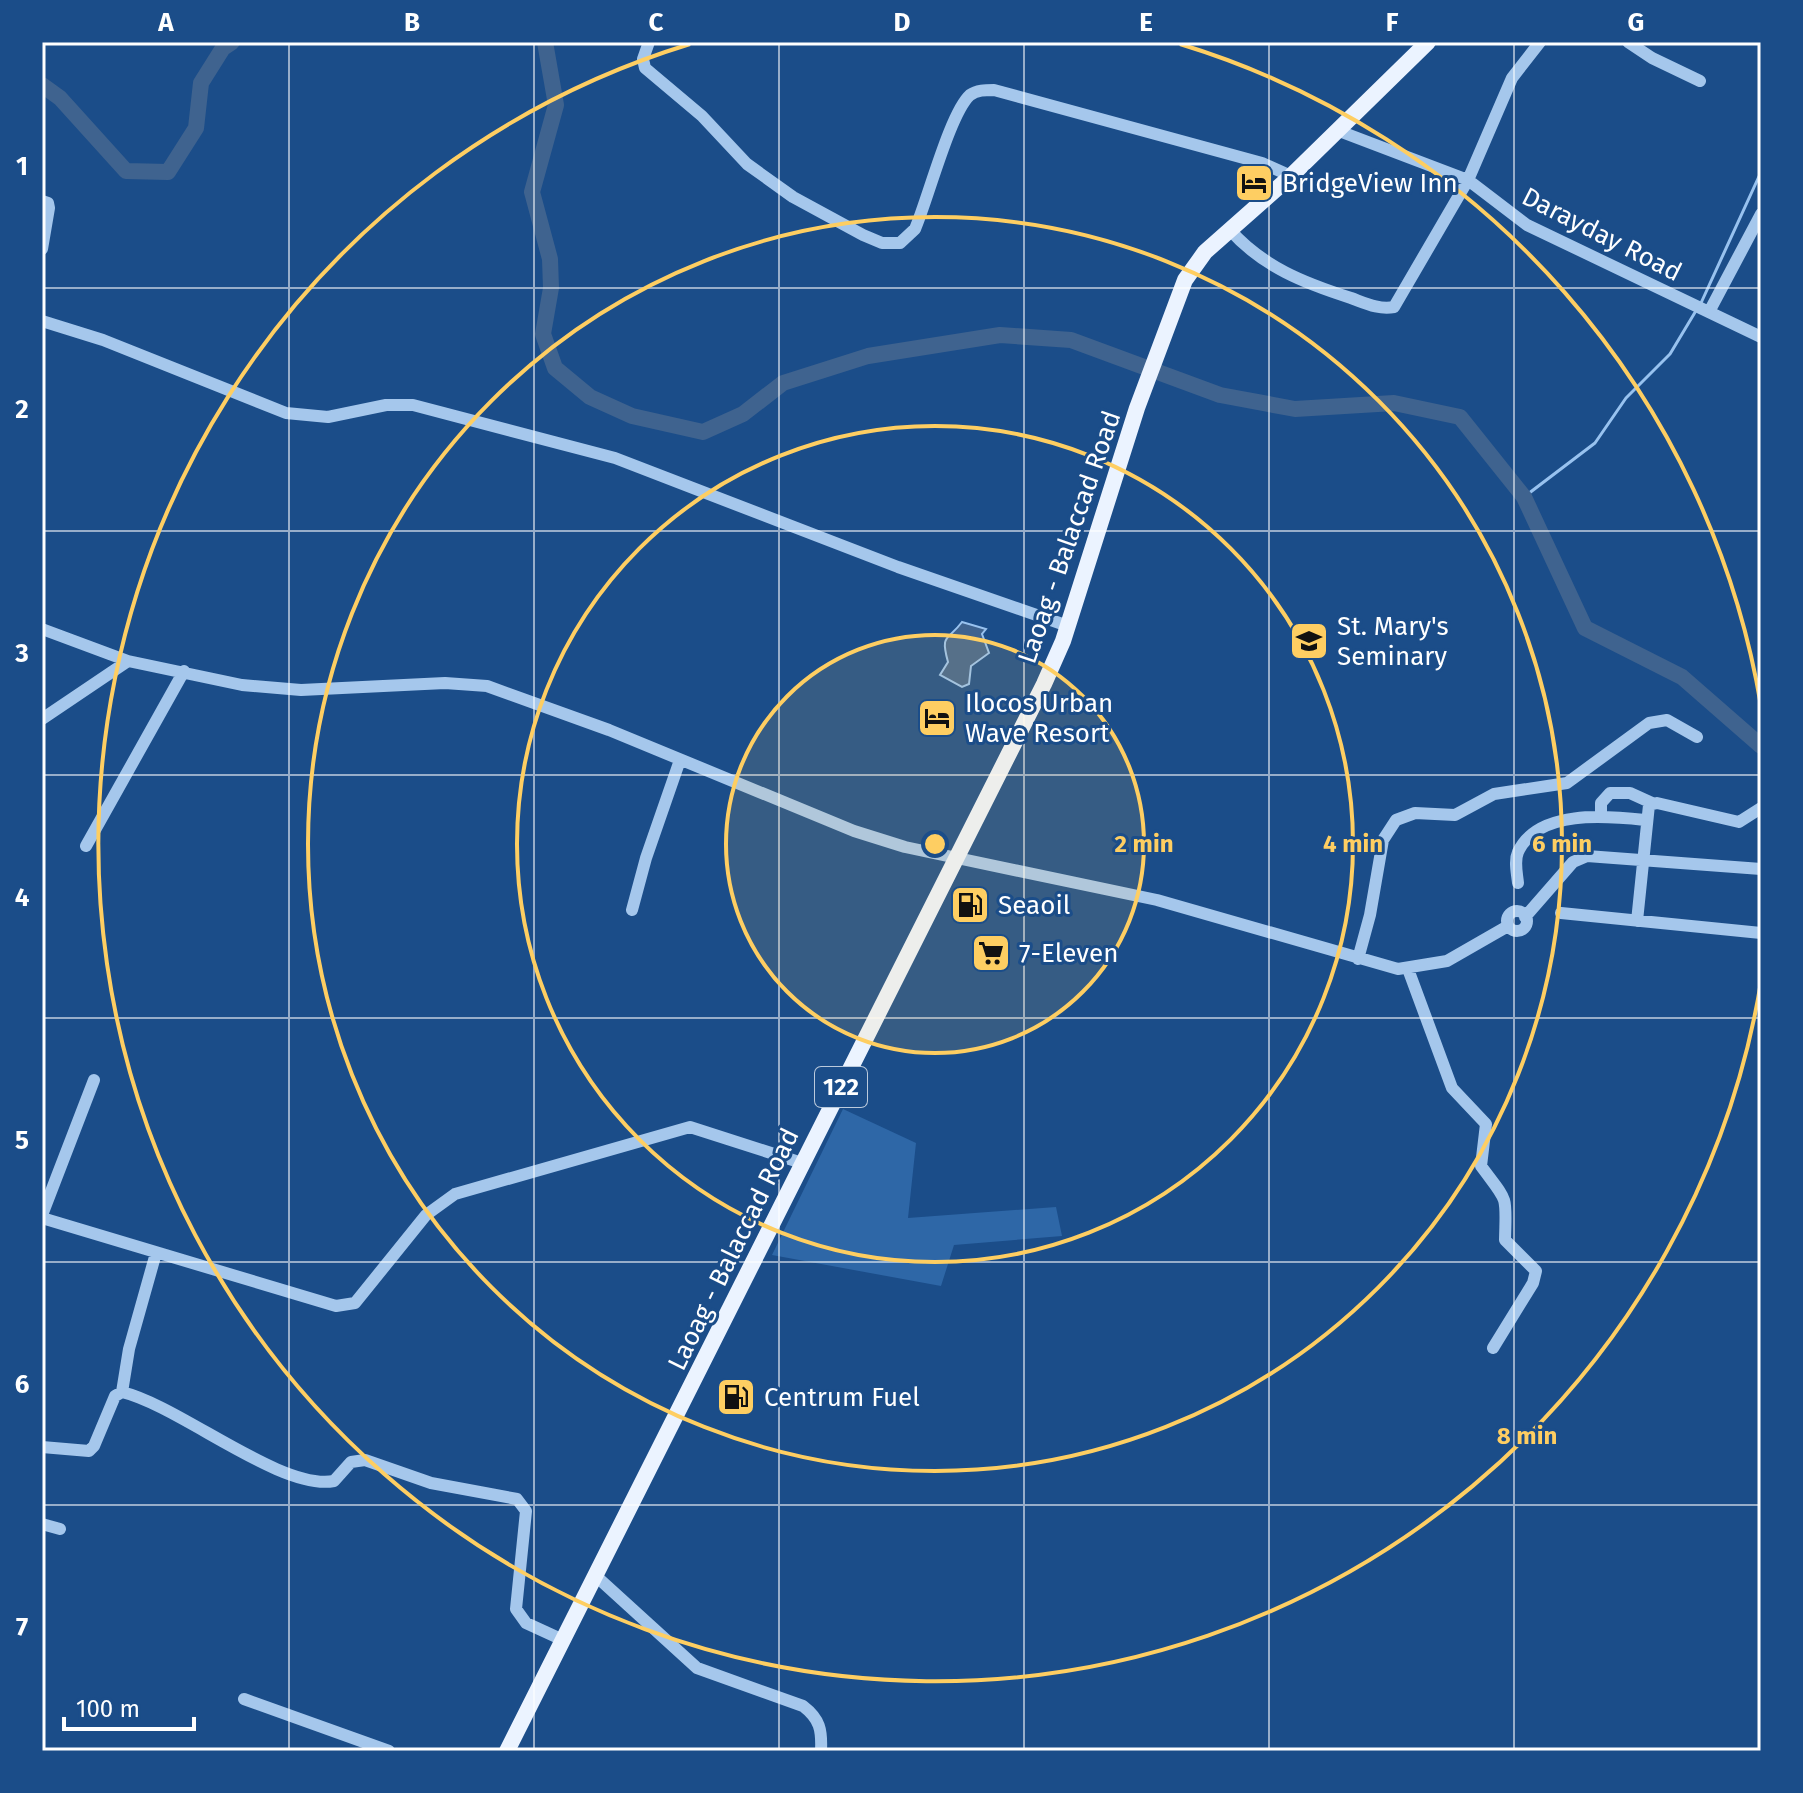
<svg xmlns="http://www.w3.org/2000/svg" width="1803" height="1793" font-family="'Fira Sans',sans-serif">
<rect width="100%" height="100%" fill="#1b4d89"/>
<!-- green -->
<path fill="#2e67a7" d="M843,1109L916,1143L908,1218L1056,1207L1062,1236L954,1245L941,1286L772,1255Z"/>
<!-- water -->
<path fill="#3f638f" stroke="#98c2ef" stroke-width="2" d="M962,622L986,629L982,634L989,653L971,666L969,684L962,687L940,675L948,662C940,633 948,641 962,622Z"/>
<g fill="none" stroke-linecap="round" stroke-linejoin="round">
<!-- stream -->
<path stroke="#98c2ef" stroke-width="3" d="M1701,303L1761,172
M1524,497L1595,443L1626,398L1670,354L1697,309"/>
<!-- river -->
<path stroke="#3f638f" stroke-width="16" d="M545,42L556,105L532,192L550,259L551,288L543,334L555,368L590,397L632,416L703,432L743,414L783,383L868,356L1000,335L1071,340L1220,395L1295,409L1394,403L1460,417L1524,497L1585,628L1682,677L1761,746
M42,85L60,98L126,171L168,172L196,128L201,83L223,48L232,42"/>
<!-- minor -->
<path stroke="#a5c7ec" stroke-width="12" d="M649,42L643,59L645,68L702,116L747,164L793,197L863,235L882,243H900L915,229C928,199 950,113 970,95C977,90 985,90 994,90L1262,163L1291,176
M1628,42L1652,58L1700,81
M1339,131L1468,180L1527,225L1761,337
M42,201L48,203L49,208L42,249
M1230,230C1263,267 1304,283 1351,298C1365,303 1379,310 1394,307L1468,180L1512,78L1540,42
M1709,312L1761,214
M42,321L103,340L286,413L328,417L386,405H413L615,458L898,567L1068,626
M42,629L128,661
M42,719L128,661L242,685L301,690L445,683L487,686L609,730L854,831L905,847L1157,900L1398,969L1447,961L1508,926
M1601,816V803L1610,793H1630L1652,803
M86,846L184,671
M1518,883C1517,873 1514,861 1518,852C1538,809 1607,816 1645,820
M632,910L646,858L680,760
M1507 921a10 10 0 1 1 20 0a10 10 0 1 1-20 0Z
M1561,913L1761,933
M1525,917L1573,862L1587,856L1761,869
M1637,921L1649,805L1657,803L1739,822L1761,808
M1358,959L1370,915L1383,840L1396,820L1415,813L1455,815L1494,794L1567,783L1649,723L1667,720L1697,737
M1408,969L1452,1088L1486,1124L1481,1166C1509,1204 1506,1193 1505,1240L1536,1271L1533,1283L1493,1348
M42,1215L94,1080
M42,1218L336,1306L355,1303L426,1215L455,1194L690,1127L802,1163
M122,1392L129,1349L156,1253
M42,1447L89,1451L94,1446L115,1396L122,1392C180,1406 281,1491 334,1481L351,1462L365,1460L431,1483L517,1499L526,1511L516,1609L526,1623L563,1640
M42,1524L60,1529
M597,1577L697,1668L803,1706C820,1719 822,1730 821,1751
M244,1699L389,1751"/>
<!-- major -->
<path stroke="#ebf3ff" stroke-width="16" d="M507,1751L1044,684L1063,641L1137,408L1185,280L1205,252L1291,176L1428,42"/>
</g>
<!-- grid -->
<path fill="none" stroke="#fff" stroke-width="2" stroke-opacity="0.55" d="M289,42V1751M534,42V1751M779,42V1751M1024,42V1751M1269,42V1751M1514,42V1751M42,288H1761M42,531H1761M42,775H1761M42,1018H1761M42,1262H1761M42,1505H1761"/>
<!-- distance rings -->
<circle cx="935" cy="844" r="209" fill="#fece62" fill-opacity=".12"/>
<g fill="none" stroke="#fece62" stroke-width="4">
<circle cx="935" cy="844" r="209"/>
<circle cx="935" cy="844" r="418"/>
<circle cx="935" cy="844" r="627"/>
<path d="M1761 982A837 837 0 1 1 690 44M1180 44A837 837 0 0 1 1761 706"/>
</g>
<!-- icons -->
<defs>
<g id="hotel-square" transform="scale(2)"><rect x="-9" y="-9" width="18" height="18" rx="4" fill="#fece62" stroke="#1b4d89"/><path d="M-6-4.5h1.5V1H6V5H4.5V3h-9V5H-6ZM-4 0a1.8 1.8 0 1 1 3.6 0ZM.5 0V-2.5h3Q6-2.5 6 0Z" fill="#111"/></g>
<g id="school-square" transform="scale(2)"><rect x="-9" y="-9" width="18" height="18" rx="4" fill="#fece62" stroke="#1b4d89"/><path d="M0-5L7-2L0 1L-7-2ZM-4 1L0 2.5L4 1V4Q0 6-4 4Z" fill="#111"/></g>
<g id="fuel-square" transform="scale(2)"><rect x="-9" y="-9" width="18" height="18" rx="4" fill="#fece62" stroke="#1b4d89"/><path d="M-5.5-6h7V0h2V4h1.3V-2.5L3-4.5l.8-.8L6-3V5H2.5V1h-1V6h-7ZM-4.2-4.7v3.2H.2V-4.7Z" fill="#111"/></g>
<g id="supermarket-square" transform="scale(2)"><rect x="-9" y="-9" width="18" height="18" rx="4" fill="#fece62" stroke="#1b4d89"/><path d="M-6-5.5h2.5l.6 2H6L4.5 2H-2.5L-4.4-4H-6ZM-1.5 3.2a1.3 1.3 0 1 0 .1 0ZM3 3.2a1.3 1.3 0 1 0 .1 0Z" fill="#111"/></g>
</defs>
<g fill-rule="evenodd">
<use href="#hotel-square" x="1254" y="183"/>
<use href="#school-square" x="1309" y="641"/>
<use href="#hotel-square" x="937" y="718"/>
<use href="#fuel-square" x="970" y="905"/>
<use href="#supermarket-square" x="991" y="953"/>
<use href="#fuel-square" x="736" y="1397"/>
</g>
<g text-anchor="middle" stroke-width="6" stroke-linejoin="round" paint-order="stroke">
<!-- shield labels -->
<rect fill="#1b4d89" stroke="#bbcadc" stroke-width="2" x="815" y="1067" width="52" height="40" rx="6"/>
<g font-size="24" font-weight="bold" fill="#fff">
<text x="841" y="1095">122</text>
</g>
<!-- poi labels -->
<g font-size="26" fill="#fff" stroke="#1b4d89" text-anchor="start">
<text x="1282" y="192">BridgeView Inn</text>
<text x="1337" y="635">St. Mary's<tspan x="1337" dy="30">Seminary</tspan></text>
<text x="965" y="712">Ilocos Urban<tspan x="965" dy="30">Wave Resort</tspan></text>
<text x="998" y="914">Seaoil</text>
<text x="1019" y="962">7-Eleven</text>
<text x="764" y="1406">Centrum Fuel</text>
</g>
<!-- street labels -->
<g font-size="26" fill="#fff" stroke="#1b4d89">
<text transform="translate(1602 234) rotate(27)" y="9">Darayday Road</text>
<text transform="translate(1069 537) rotate(-71)" y="9">Laoag - Balaccad Road</text>
<text transform="translate(733 1249) rotate(-64)" y="9">Laoag - Balaccad Road</text>
</g>
</g>
<circle cx="935" cy="844" r="12" fill="#fece62" stroke="#1b4d89" stroke-width="4"/>
<g font-size="24" text-anchor="middle" font-weight="bold" fill="#fece62" stroke="#1b4d89" stroke-width="6" stroke-linejoin="round" paint-order="stroke">
<text x="1144" y="852">2 min</text>
<text x="1353" y="852">4 min</text>
<text x="1562" y="852">6 min</text>
<text x="1527" y="1444">8 min</text>
</g>
<!-- border -->
<rect width="1803" height="1793" fill="none" stroke="#1b4d89" stroke-width="88"/>
<!-- scale -->
<path d="M64 1717v12h130v-12" fill="none" stroke="#ffffff" stroke-width="4"/>
<text x="76" y="1717" font-size="24" fill="#ffffff" stroke="#1b4d89" stroke-width="6" paint-order="stroke">100 m</text>
<rect x="44" y="44" width="1715" height="1705" fill="none" stroke="#fff" stroke-width="3"/>
<g font-size="26" text-anchor="middle" font-weight="bold" fill="#fff">
<text x="166" y="31">A</text>
<text x="412" y="31">B</text>
<text x="656" y="31">C</text>
<text x="902" y="31">D</text>
<text x="1146" y="31">E</text>
<text x="1392" y="31">F</text>
<text x="1636" y="31">G</text>
<text x="22" y="175">1</text>
<text x="22" y="418">2</text>
<text x="22" y="662">3</text>
<text x="22" y="906">4</text>
<text x="22" y="1149">5</text>
<text x="22" y="1393">6</text>
<text x="22" y="1636">7</text>
</g>
</svg>
